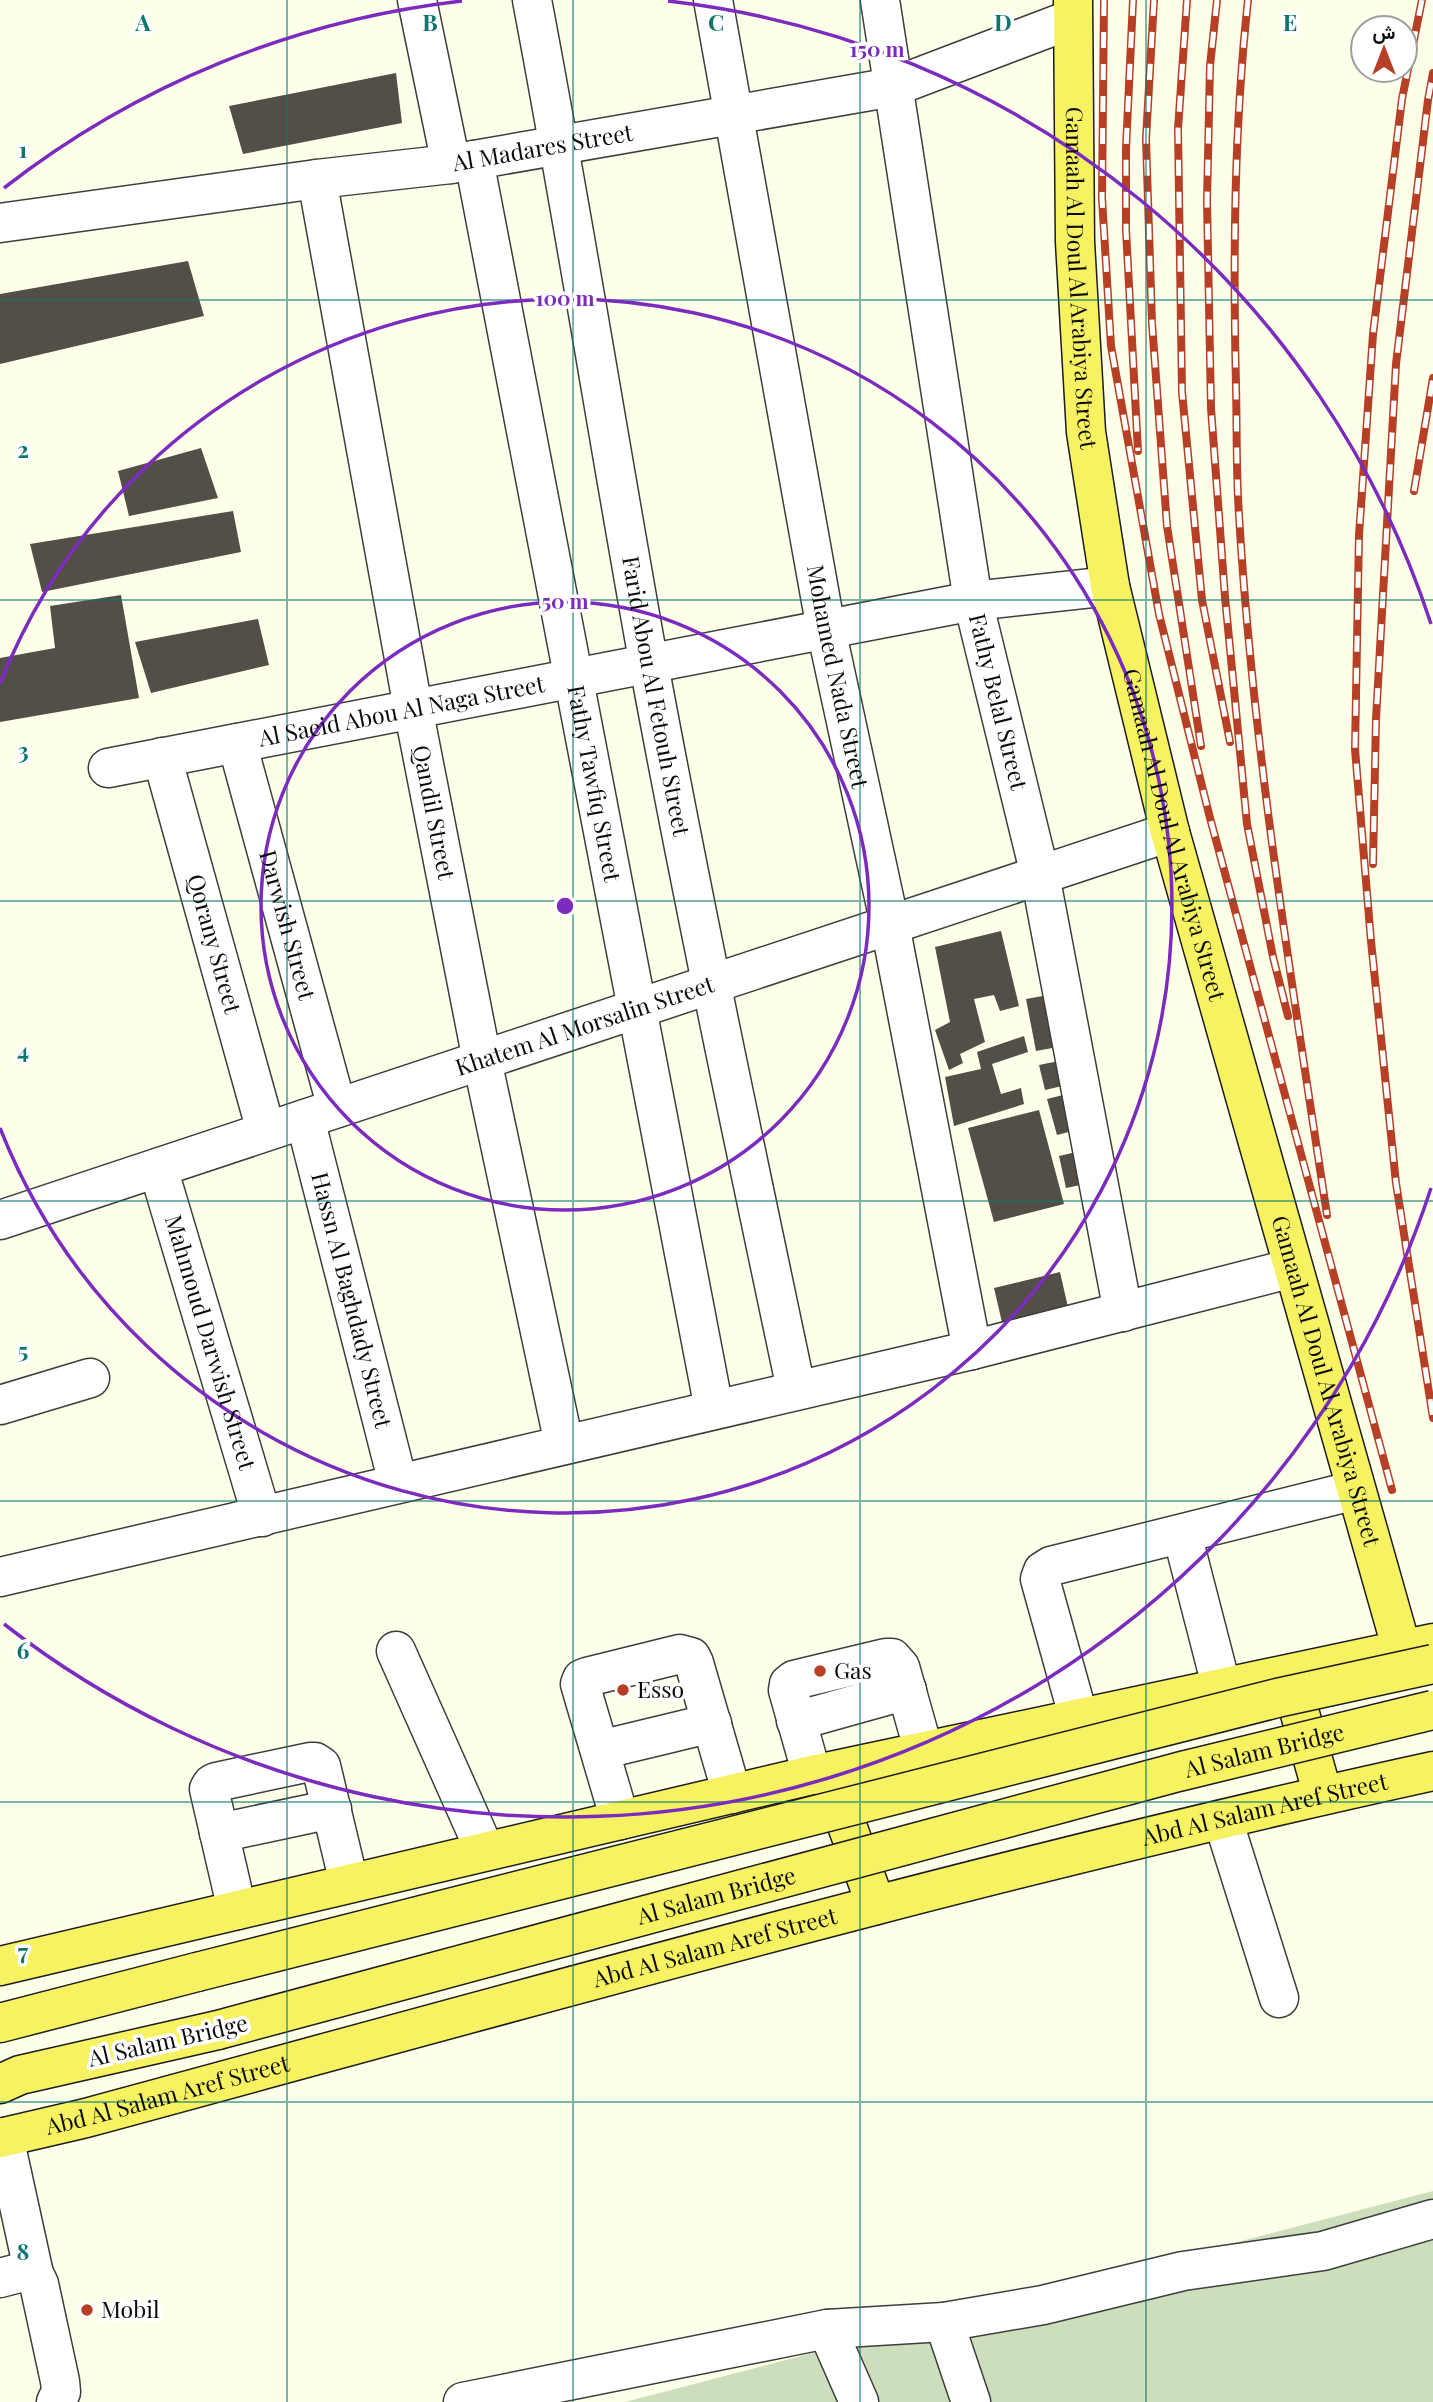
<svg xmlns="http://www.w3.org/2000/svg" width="1433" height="2402" font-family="'Playfair Display',Vazirmatn,serif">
<rect width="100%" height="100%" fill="#feffe9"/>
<!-- cemetery -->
<path fill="#ccdebc" d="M1433,2191V2402H625Z"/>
<!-- building -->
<path fill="#534e47" d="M396,73L402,123L243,154L229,106Z
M188,261L204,316L0,364V294Z
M201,448L218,498L129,516L118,471Z
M233,511L241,552L42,592L30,544Z
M121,595L139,698L0,722V658L55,648L50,606Z
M258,619L269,665L151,693L135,642Z
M1001,931L1019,1006L1000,1011L994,995L974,999L985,1042L960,1054L963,1063L949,1070L935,1030L950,1022L935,947Z
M1059,993L1069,1045L1036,1051L1026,999Z
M1024,1036L1028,1052L992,1064L1001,1094L1021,1088L1024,1104L954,1126L945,1077L981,1069L977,1052Z
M1069,1059L1075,1083L1045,1090L1039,1065Z
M1075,1092L1084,1128L1057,1135L1047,1099Z
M1039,1110L1064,1204L994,1222L968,1128Z
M1098,1147L1105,1180L1066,1188L1059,1156Z
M1060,1272L1070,1316L1004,1331L994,1288Z"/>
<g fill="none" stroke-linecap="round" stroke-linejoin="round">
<!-- minor casing -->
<g stroke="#3e3e3e" stroke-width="41">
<g id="minor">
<path d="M417,0L451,164"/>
<path id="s1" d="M532,0C574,221 609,443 649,665C694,907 745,1148 796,1389"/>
<path id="s2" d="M713,0L826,629L890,925L972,1350"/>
<path id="s3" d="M880,0L973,601L1040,875L1123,1312"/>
<path id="s4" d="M474,160L714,1409"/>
<path id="s5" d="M317,179L413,708L482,1060L564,1444"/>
<path id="s6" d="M0,223L317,179L451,164L893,87L1072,19"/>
<path id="s7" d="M237,743L337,1108"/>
<path id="s8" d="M162,757L266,1131"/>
<path id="s9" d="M108,768L973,601L1110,586"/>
<path id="s10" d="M305,1119L398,1483"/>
<path id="s11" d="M158,1168L262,1517"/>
<path id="s12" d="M0,1220L1170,832"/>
<path d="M0,1405L90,1378"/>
<path d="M1182,1534L1222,1689"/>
<path d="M0,1577L972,1350L1293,1268"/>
<path d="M396,1651L485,1851"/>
<path d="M1079,1719L1040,1579L1043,1571L1051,1566L1356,1490"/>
<path d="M796,1721L907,1690"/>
<path d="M600,1750L712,1723"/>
<path d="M812,1775L788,1690L789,1684L794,1680L886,1658H892L900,1667L924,1752"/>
<path d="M620,1820L580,1684L582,1679L587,1677L680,1654L691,1657L694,1663L732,1794"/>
<path d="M1223,1820L1279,1998"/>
<path d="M219,1833L332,1809"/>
<path d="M237,1910L209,1789L212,1784L216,1782L310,1762H315L321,1766L349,1883"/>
<path d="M4,2137L34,2274"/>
<path d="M0,2278L27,2271L34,2274L39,2284L60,2381L61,2392L56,2402"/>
<path d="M944,2322L971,2402"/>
<path d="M827,2329L859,2402"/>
<path d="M463,2402L827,2329L944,2322L1043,2305L1183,2271L1323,2251L1433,2219"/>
</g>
</g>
<!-- major casing -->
<g stroke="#1c1c1c" stroke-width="41">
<g id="major">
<path id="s13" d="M1073,0L1075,242L1086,432L1110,586L1170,832L1402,1650"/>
<path d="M1289,1675L1323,1795"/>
<path d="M830,1779L876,1905"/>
<path d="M0,1966L812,1775L1433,1643"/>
<path d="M0,2023L197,1972"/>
<path d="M0,2084L20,2075L218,2030"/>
<path id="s14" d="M0,2138L86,2118C533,1997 980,1870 1433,1771"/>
</g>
</g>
<!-- minor -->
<use href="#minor" stroke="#fff" stroke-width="38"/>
<!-- major -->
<use href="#major" stroke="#f6f261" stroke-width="38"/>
<!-- rail casing -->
<g stroke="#b73f26" stroke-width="8">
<path id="rail" d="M1104,0L1102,198L1111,346L1159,614L1210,818L1392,1490
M1133,0L1126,149V230L1138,451
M1154,0L1146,139L1152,323L1167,526L1201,746
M1187,0L1178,129L1182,392L1202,600L1230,742
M1217,0L1210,66L1207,201L1211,408L1225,597L1247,824L1273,957L1288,1016
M1248,0C1234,128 1233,257 1236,386C1237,429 1236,472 1239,515C1253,750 1292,983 1327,1215
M1422,0L1402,99L1373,334L1359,535L1355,749L1371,941L1396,1183L1433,1418
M1414,491L1433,378
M1373,864L1376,719L1396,364L1428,100L1433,73"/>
</g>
<!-- rail -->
<use href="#rail" stroke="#fff" stroke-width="5" stroke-dasharray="16" stroke-linecap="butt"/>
<!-- major-bridge casing -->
<g stroke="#1c1c1c" stroke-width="41" stroke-linecap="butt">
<g id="major-bridge">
<path d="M197,1972L1277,1698L1433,1664"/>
<path id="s15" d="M218,2030L1178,1772L1433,1710"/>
</g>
</g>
<!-- major-bridge -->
<use href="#major-bridge" stroke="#f6f261" stroke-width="38"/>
</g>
<!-- grid -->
<path fill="none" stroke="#0f766e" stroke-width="2" stroke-opacity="0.55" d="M287,0V2402M573,0V2402M860,0V2402M1146,0V2402M0,300H1433M0,600H1433M0,901H1433M0,1201H1433M0,1501H1433M0,1802H1433M0,2102H1433"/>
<!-- distance rings -->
<g fill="none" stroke="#7b2cbf" stroke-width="3.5">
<circle cx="565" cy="906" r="304"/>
<path d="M0 684A607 607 0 1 1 0 1128"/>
<path d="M1431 1188A911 911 0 0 1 4 1624M4 188A911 911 0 0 1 462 1M668 1A911 911 0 0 1 1431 624"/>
</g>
<!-- markers -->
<g fill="#b73f26" stroke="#fff" stroke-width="2.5">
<circle cx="820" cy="1671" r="7"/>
<circle cx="623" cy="1690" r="7"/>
<circle cx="87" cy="2310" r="7"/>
</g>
<g text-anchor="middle" stroke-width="7" stroke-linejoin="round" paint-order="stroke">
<!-- street labels -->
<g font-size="23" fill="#0b0b0b" stroke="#fff">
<text dy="8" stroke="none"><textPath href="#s6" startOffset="548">Al Madares Street</textPath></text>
<text dy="8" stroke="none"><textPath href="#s13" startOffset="278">Gamaah Al Doul Al Arabiya Street</textPath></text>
<text dy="8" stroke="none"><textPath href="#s2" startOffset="688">Mohamed Nada Street</textPath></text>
<text dy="8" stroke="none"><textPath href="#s1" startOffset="707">Farid Abou Al Fetouh Street</textPath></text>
<text dy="8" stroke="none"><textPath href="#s3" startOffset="712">Fathy Belal Street</textPath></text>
<text dy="8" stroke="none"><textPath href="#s9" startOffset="299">Al Saeid Abou Al Naga Street</textPath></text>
<text dy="8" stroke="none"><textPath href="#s4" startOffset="635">Fathy Tawfiq Street</textPath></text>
<text dy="8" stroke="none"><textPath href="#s5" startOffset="644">Qandil Street</textPath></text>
<text dy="8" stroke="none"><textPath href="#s13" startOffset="845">Gamaah Al Doul Al Arabiya Street</textPath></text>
<text dy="8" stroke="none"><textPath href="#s7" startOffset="189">Darwish Street</textPath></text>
<text dy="8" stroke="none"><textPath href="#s8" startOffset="194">Qorany Street</textPath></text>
<text dy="8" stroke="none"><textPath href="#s12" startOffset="616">Khatem Al Morsalin Street</textPath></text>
<text dy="8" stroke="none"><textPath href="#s10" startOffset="187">Hassn Al Baghdady Street</textPath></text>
<text dy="8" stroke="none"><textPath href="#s11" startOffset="182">Mahmoud Darwish Street</textPath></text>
<text dy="8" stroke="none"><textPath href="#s13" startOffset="1412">Gamaah Al Doul Al Arabiya Street</textPath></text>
<text dy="8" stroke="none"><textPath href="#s15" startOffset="1083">Al Salam Bridge</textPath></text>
<text dy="8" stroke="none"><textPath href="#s14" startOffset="1307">Abd Al Salam Aref Street</textPath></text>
<text dy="8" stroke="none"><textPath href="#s15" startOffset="516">Al Salam Bridge</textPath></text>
<text dy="8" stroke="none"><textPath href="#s14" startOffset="740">Abd Al Salam Aref Street</textPath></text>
<text transform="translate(168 2041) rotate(-13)" y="8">Al Salam Bridge</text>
<text dy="8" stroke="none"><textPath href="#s14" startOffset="173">Abd Al Salam Aref Street</textPath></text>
</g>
<!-- poi labels -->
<g font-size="23" fill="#0b0b0b" stroke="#fff" text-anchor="start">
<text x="834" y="1679">Gas</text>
<text x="637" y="1698">Esso</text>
<text x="101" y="2318">Mobil</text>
</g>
</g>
<g font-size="23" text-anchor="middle" font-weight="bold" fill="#0f766e" stroke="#fff" stroke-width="7" stroke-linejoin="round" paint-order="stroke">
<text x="143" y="31">A</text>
<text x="430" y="31">B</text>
<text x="716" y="31">C</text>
<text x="1003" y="31">D</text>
<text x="1290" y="31">E</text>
<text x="23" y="158">1</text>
<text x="23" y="458">2</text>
<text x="23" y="759">3</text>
<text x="23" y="1059">4</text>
<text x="23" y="1359">5</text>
<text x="23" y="1659">6</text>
<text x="23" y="1960">7</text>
<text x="23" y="2260">8</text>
</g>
<circle cx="565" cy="906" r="10" fill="#7b2cbf" stroke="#fff" stroke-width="3.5"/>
<g font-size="21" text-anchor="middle" font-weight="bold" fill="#7b2cbf" stroke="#fff" stroke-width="7" stroke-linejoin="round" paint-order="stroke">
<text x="877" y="57">150 m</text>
<text x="565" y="306">100 m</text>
<text x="565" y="609">50 m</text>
</g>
<!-- north arrow -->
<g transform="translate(1384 49)"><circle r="33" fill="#ffffff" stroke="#9d9d9d" stroke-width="2"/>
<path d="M0-5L12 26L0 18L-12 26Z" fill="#b73f26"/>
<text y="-10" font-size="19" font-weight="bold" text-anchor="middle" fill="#0b0b0b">ش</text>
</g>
</svg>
